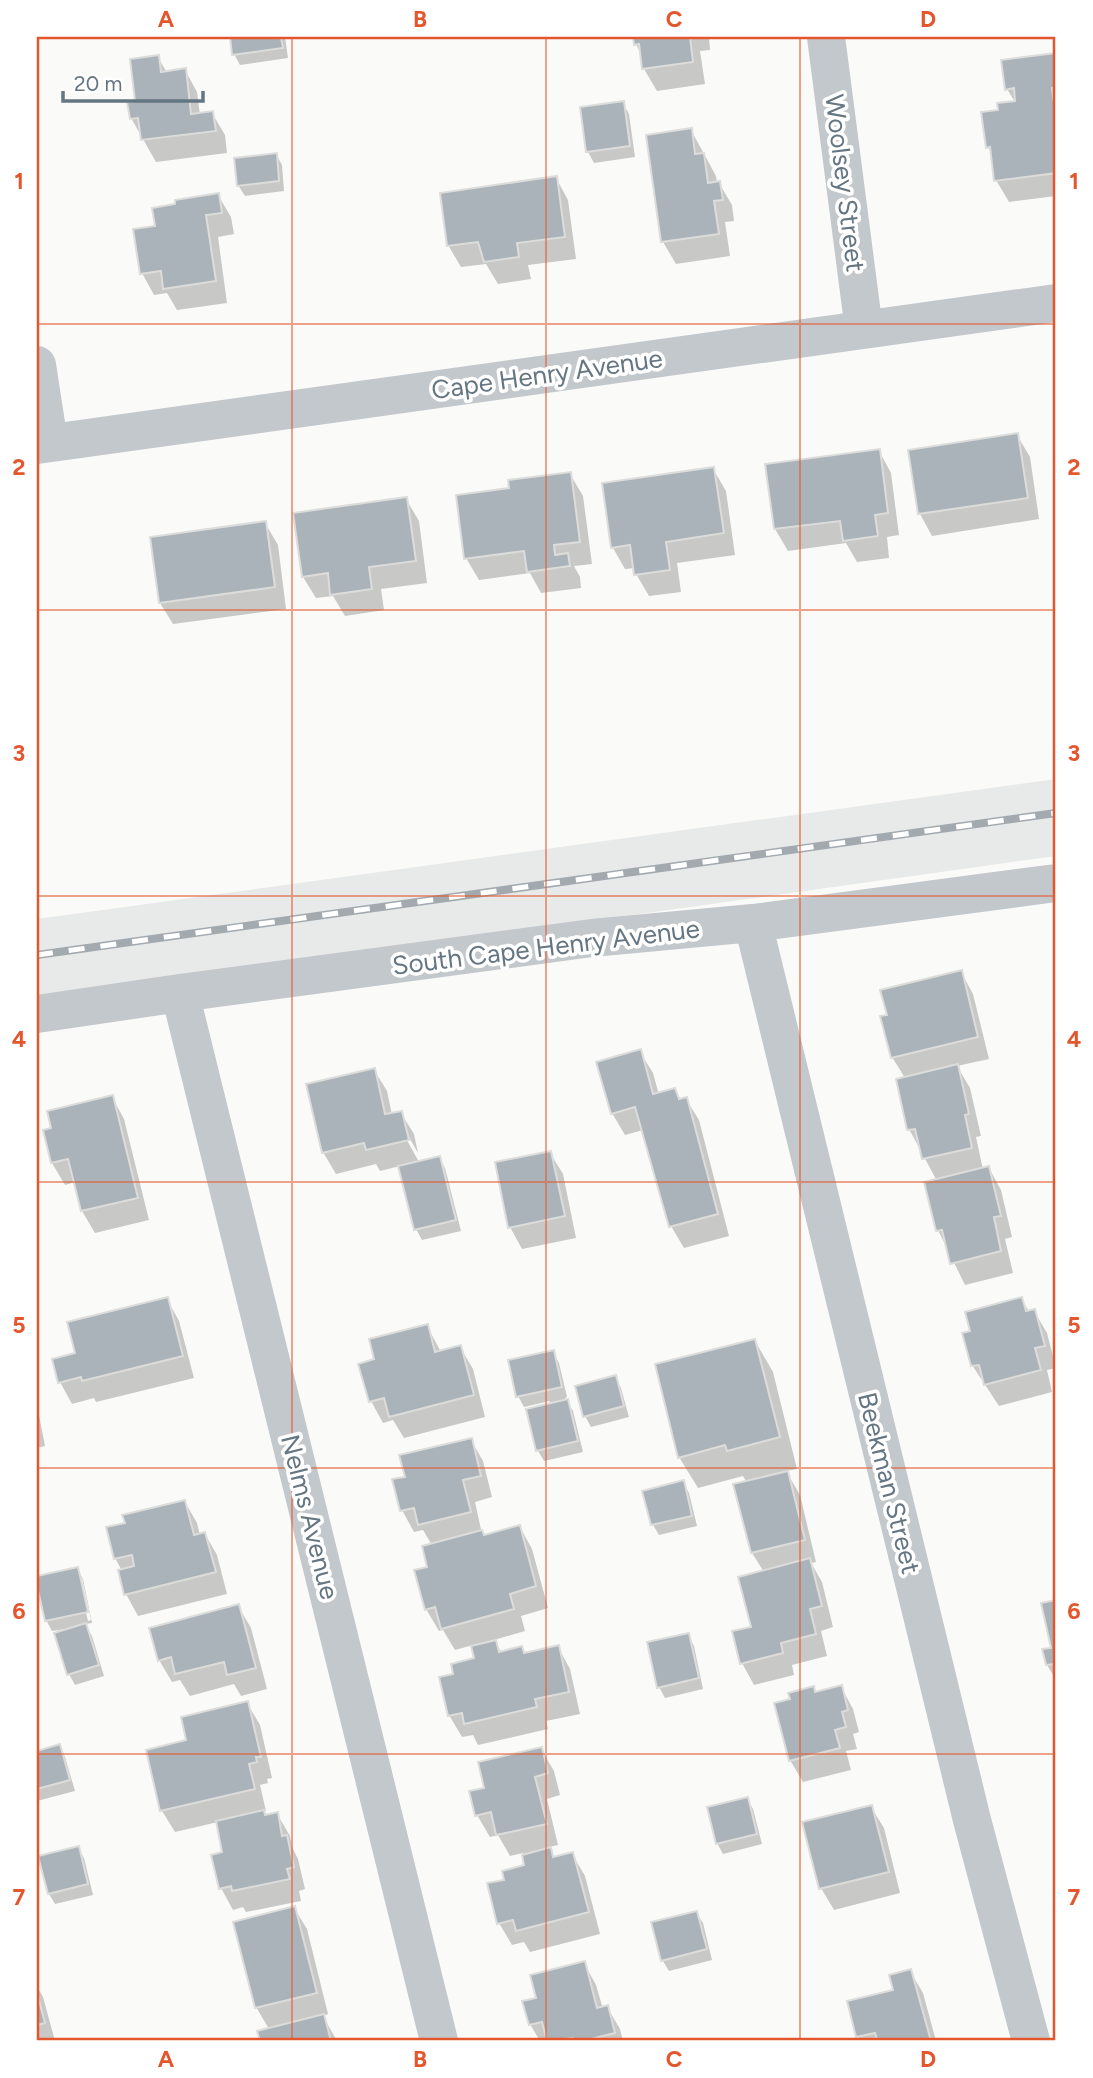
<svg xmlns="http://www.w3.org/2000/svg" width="1093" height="2078" font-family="Figtree,sans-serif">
<rect width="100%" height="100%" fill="#fafaf8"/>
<!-- built -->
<path fill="#e8e9e9" d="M1056,779V856L37,998V919Z"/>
<!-- shadow -->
<path fill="#0003" fill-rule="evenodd" d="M231,37H285L288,58L240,65L234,54Z
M635,37H709L710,50L700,51L705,84L657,91L644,69L642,56L636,44Z
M1056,54V196L1009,202L996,180L992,155L988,147L1000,112L1015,102L1007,89L1003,61Z
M158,57L167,73L185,70L197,92L200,115L212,113L225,135L227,153L156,162L131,118Z
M623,103L629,114L635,157L594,163L588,152L582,109Z
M691,130L716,176L717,184L719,183L732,205L734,221L725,222L730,256L676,264L663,242L648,136Z
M276,154L282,165L284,191L245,196L238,185Z
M556,178L568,200L576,259L528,265L531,279L498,284L486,264L461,267L448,245Z
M218,195L231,217L234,234L218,237L227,303L177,310L167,293L154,295L142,273L157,227Z
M1017,435L1030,457L1039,519L932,536L920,514Z
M879,451L891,473L899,535L887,537L889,558L857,562L846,543L788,551L775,529Z
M713,469L726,491L735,555L677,563L681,592L649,596L636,574L635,568L625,569L613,548Z
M570,474L583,496L592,564L574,566L580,577L581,588L541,593L530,573L479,580L466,558L511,489Z
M406,499L419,521L427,583L381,589L384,610L345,616L333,596L316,598L303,577Z
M265,523L278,545L286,609L173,624L160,603Z
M961,972L973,994L989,1059L957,1066L970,1088L981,1136L976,1137L983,1170L989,1168L1001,1190L1012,1237L1005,1239L1013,1273L965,1285L938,1230L937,1181L909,1129L905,1078L892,1057L889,1016Z
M640,1052L653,1073L659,1095L675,1090L681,1100L686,1099L699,1120L729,1236L684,1248L671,1226L643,1130L625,1135L612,1113Z
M374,1070L387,1091L392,1115L401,1113L414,1134L418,1153L406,1132L403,1133L419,1162L439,1158L445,1168L461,1231L422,1240L416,1229L400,1166L380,1171L376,1164L336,1174L323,1152Z
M112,1097L124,1119L149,1220L95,1233L82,1211L75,1182L65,1185L52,1163L45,1132Z
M550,1153L563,1174L576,1238L522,1249L510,1227Z
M167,1299L179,1321L194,1378L96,1402L94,1398L72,1404L60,1382L77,1354Z
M1022,1299L1029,1312L1034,1311L1047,1333L1056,1368L1047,1370L1052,1392L999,1406L972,1365Z
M427,1326L441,1352L460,1347L473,1369L485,1417L404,1438L393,1420L383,1423L371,1401L376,1361Z
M755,1341L773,1372L797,1469L786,1471L800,1495L816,1562L811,1563L822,1582L833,1627L821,1631L827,1656L792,1665L794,1675L754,1685L742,1663L753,1628L764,1572L752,1553L747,1483L743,1476L698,1488L679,1457Z
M553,1352L559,1363L567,1397L565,1398L573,1411L583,1452L544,1461L538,1451L550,1401L524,1407L518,1396Z
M615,1377L621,1388L629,1417L591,1427L585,1416Z
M37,1405L45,1446L37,1448Z
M471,1440L483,1461L492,1497L475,1502L482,1534L484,1537L520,1527L532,1549L548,1608L521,1616L525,1631L494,1640L502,1653L521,1648L525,1655L558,1647L570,1669L580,1714L546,1721L548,1729L478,1745L473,1735L462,1737L449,1715L476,1659L473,1645L455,1650L443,1630L439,1631L426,1609L432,1545L423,1530L414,1532L402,1510L407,1478Z
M683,1482L689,1493L697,1526L659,1535L653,1525Z
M185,1502L197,1523L200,1535L205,1534L217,1555L227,1594L138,1616L126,1594L122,1571L115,1558L127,1524Z
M77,1569L83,1579L92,1623L85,1624L92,1636L104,1676L75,1685L69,1674L65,1629L52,1631L46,1620L37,1578ZM78,1578H82L91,1620L88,1621Z
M1056,1602V1680L1047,1665L1053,1649L1043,1604Z
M238,1606L251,1628L267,1689L241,1696L234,1684L190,1696L180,1680L172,1682L159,1660Z
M688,1635L694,1646L703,1689L665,1698L659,1687Z
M841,1687L853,1709L859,1732L853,1734L857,1749L846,1751L851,1770L803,1782L790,1760L792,1700L813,1688L816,1693Z
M247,1703L260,1725L272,1778L267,1779L268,1783L260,1785L266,1811H263L265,1816L277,1814L290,1836L292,1847L298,1859L305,1889L299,1891L301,1901L246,1912L243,1907L233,1910L221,1888L224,1853L218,1822L175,1832L162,1811L148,1752L188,1741Z
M59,1746L65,1757L75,1791L37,1801V1753Z
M541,1749L554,1771L560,1795L547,1799L558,1845L549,1847L555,1858L572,1854L585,1876L600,1934L530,1952L524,1942L512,1945L499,1923L507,1881L526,1866L523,1853L510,1856L498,1835L490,1837L477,1815L486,1789Z
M747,1799L753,1809L762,1844L723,1854L717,1843Z
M871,1807L884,1828L900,1893L834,1910L821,1888Z
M78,1848L84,1858L93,1895L55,1904L49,1894L40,1858Z
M294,1908L307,1929L328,2014L323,2016L337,2041H261L259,2032L269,2029L256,2007Z
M696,1913L703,1923L712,1960L669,1971L663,1961L653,1924Z
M584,1963L596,1985L603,2009L607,2007L620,2029L623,2041H540L530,2024L538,1999Z
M910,1971L923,1993L936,2041H860L849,2002L895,1991Z
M37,1986L43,1997L55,2041H37Z"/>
<!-- building -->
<path fill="#aab3b9" stroke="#dcdcda" stroke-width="2" d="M230,37H281L283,48L232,55Z
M633,37H690L693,62L642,69L639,44L634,45Z
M1056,53V87L1052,88L1056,119V173L994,181L990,147L986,148L981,112L998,110L997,103L1015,101L1014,88L1005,90L1001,60Z
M159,55L161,72L186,68L191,114L213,111L216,131L141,140L138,118L130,119L127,102L135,101L130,59Z
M624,101L630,146L586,152L580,107Z
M692,128L695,154L704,153L708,183L720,181L723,200L714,201L719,234L661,242L646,135Z
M277,153L279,181L237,186L234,158Z
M557,176L565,237L517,243L519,257L484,262L478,242L447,246L440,193Z
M219,193L222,213L206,215L216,281L163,289L161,271L140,274L133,229L155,226L152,208L175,204V200Z
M1018,433L1028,498L918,514L908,450Z
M880,449L888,513L875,515L878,536L843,541L840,521L774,529L765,464Z
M714,467L724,533L666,542L670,570L634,575L630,545L611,548L602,483Z
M571,472L580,542L554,545L555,555L568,553L570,566L527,572L524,551L464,559L456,495L509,488L508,480Z
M407,497L416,561L369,567L372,589L330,595L328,573L302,577L293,513Z
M266,521L275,587L159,603L150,537Z
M962,970L978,1037L891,1058L880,1016L887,1015L880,990Z
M641,1049L653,1094L675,1088L679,1099L687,1097L718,1214L669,1227L635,1107L611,1114L596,1062Z
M958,1064L969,1114L965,1115L972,1148L922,1159L915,1129L907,1130L896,1079Z
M375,1068L385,1114L402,1111L409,1140L366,1150L364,1143L322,1153L306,1084Z
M113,1095L138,1198L81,1211L68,1159L51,1163L43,1130L51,1128L47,1111Z
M551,1151L565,1216L508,1228L495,1162Z
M440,1156L456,1220L414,1230L398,1166Z
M989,1166L1001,1216L994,1217L1001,1251L950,1264L942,1230L936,1231L924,1182Z
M168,1297L183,1356L82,1381L81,1377L58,1383L52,1359L75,1353L67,1322Z
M1022,1297L1026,1311L1035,1309L1045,1346L1035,1348L1041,1370L984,1385L979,1365L971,1366L962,1333L970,1331L965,1312Z
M428,1324L435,1352L461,1345L474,1395L389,1417L384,1398L369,1402L358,1364L374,1359L369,1339Z
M755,1339L780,1437L727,1451L725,1445L678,1458L655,1364Z
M554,1350L562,1387L516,1397L508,1360Z
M616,1375L624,1406L583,1417L575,1386Z
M568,1399L578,1441L536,1451L526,1409Z
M472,1438L481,1476L463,1480L471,1512L418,1525L414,1508L400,1511L392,1479L405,1477L399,1455Z
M788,1471L805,1540L751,1553L733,1484Z
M684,1480L692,1516L651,1525L642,1491Z
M185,1500L194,1535L205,1532L216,1572L124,1595L118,1570L134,1566L132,1555L114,1559L106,1527L125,1523L122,1515Z
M520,1525L536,1586L510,1594L514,1609L441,1629L435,1607L425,1610L414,1570L427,1567L422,1546L482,1530L484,1535Z
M810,1558L822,1606L810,1609L816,1634L781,1643L783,1653L740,1664L732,1631L751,1627L738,1577Z
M78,1567L88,1612L45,1621L37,1586V1576Z
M1056,1600V1674L1054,1664L1046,1665L1042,1649L1051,1648L1041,1603Z
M239,1604L256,1668L227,1675L224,1662L175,1674L171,1657L158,1661L149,1628Z
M86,1623L99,1665L67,1675L54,1633Z
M689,1633L699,1678L657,1688L647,1642Z
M496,1640L499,1652L522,1646L524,1653L559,1645L569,1692L535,1699L537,1707L464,1724L462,1713L448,1716L439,1677L453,1674L451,1664L474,1658L471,1646Z
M842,1685L848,1710L842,1712L846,1727L835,1730L840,1748L789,1761L774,1703L790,1699L788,1693L814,1686L815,1692Z
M248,1701L261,1757H256L257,1762L249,1764L255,1789L160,1811L146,1750L186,1740L181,1717Z
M60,1744L70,1780L37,1789V1751Z
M542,1747L548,1773L535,1777L547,1824L496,1835L491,1812L475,1816L469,1791L484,1788L478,1762Z
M748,1797L757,1834L716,1844L707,1807Z
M872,1805L889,1872L819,1889L802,1822Z
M264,1810L265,1815L278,1812L282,1836L287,1835L294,1867L287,1869L290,1879L232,1891L231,1886L219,1889L211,1855L222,1852L216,1821Z
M79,1846L88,1884L48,1894L38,1856Z
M551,1847L553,1857L573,1852L589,1912L516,1931L513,1920L497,1924L487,1883L504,1880L502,1871L524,1865L522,1855Z
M295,1906L317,1993L255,2008L233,1922Z
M697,1911L707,1949L661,1961L651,1922Z
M585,1961L597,2008L608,2005L615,2033L583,2041H574L573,2038L547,2041L542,2022L529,2025L522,2001L536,1998L530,1975Z
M911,1969L931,2041H867L877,2039L875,2033L856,2037L847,2001L893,1990L889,1975Z
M37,1993L45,2023L37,2025Z
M324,2014L331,2041H260L257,2031Z"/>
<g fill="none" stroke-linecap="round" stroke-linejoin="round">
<!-- minor -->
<path stroke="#c3c8cc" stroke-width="38" d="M826,37L864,330
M37,365L49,443
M37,445L1056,303
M753,923L972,1820L1031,2041
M180,993L439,2041
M37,1014L180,993L592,938L753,923L1056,883"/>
<!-- rail casing -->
<g stroke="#a2aab0" stroke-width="8">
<path id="rail" d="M37,955L1056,813"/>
</g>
<!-- rail -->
<use href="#rail" stroke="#fff" stroke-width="5" stroke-dasharray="16" stroke-linecap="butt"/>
</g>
<!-- grid -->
<path fill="none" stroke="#e4572e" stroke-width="2" stroke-opacity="0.55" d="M292,37V2041M546,37V2041M800,37V2041M37,324H1056M37,610H1056M37,896H1056M37,1182H1056M37,1468H1056M37,1754H1056"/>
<g text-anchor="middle" stroke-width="7" stroke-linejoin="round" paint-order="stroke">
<!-- street labels -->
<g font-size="26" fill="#657683" stroke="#fff">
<text transform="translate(845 183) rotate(83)" y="9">Woolsey Street</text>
<text transform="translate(547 374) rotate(-8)" y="9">Cape Henry Avenue</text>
<text transform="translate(546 947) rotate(-7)" y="9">South Cape Henry Avenue</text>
<text transform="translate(889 1483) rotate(76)" y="9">Beekman Street</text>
<text transform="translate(310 1517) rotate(76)" y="9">Nelms Avenue</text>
</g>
</g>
<!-- border -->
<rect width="1093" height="2078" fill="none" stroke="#ffffff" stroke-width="77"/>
<!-- scale -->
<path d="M63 91v10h140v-10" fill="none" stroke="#657683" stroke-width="3.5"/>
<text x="74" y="91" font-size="21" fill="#657683" stroke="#ffffff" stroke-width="5" paint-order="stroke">20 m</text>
<rect x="38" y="38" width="1016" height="2001" fill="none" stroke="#e4572e" stroke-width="2.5"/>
<g font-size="23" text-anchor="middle" font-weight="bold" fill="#e4572e">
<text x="166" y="27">A</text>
<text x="420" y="27">B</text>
<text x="674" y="27">C</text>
<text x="928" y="27">D</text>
<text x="19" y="189">1</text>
<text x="1074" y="189">1</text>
<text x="19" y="475">2</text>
<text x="1074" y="475">2</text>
<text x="19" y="761">3</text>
<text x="1074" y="761">3</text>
<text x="19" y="1047">4</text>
<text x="1074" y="1047">4</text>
<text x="19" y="1333">5</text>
<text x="1074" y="1333">5</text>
<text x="19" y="1619">6</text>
<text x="1074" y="1619">6</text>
<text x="19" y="1905">7</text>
<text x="1074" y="1905">7</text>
<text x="166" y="2067">A</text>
<text x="420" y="2067">B</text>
<text x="674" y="2067">C</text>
<text x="928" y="2067">D</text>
</g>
</svg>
